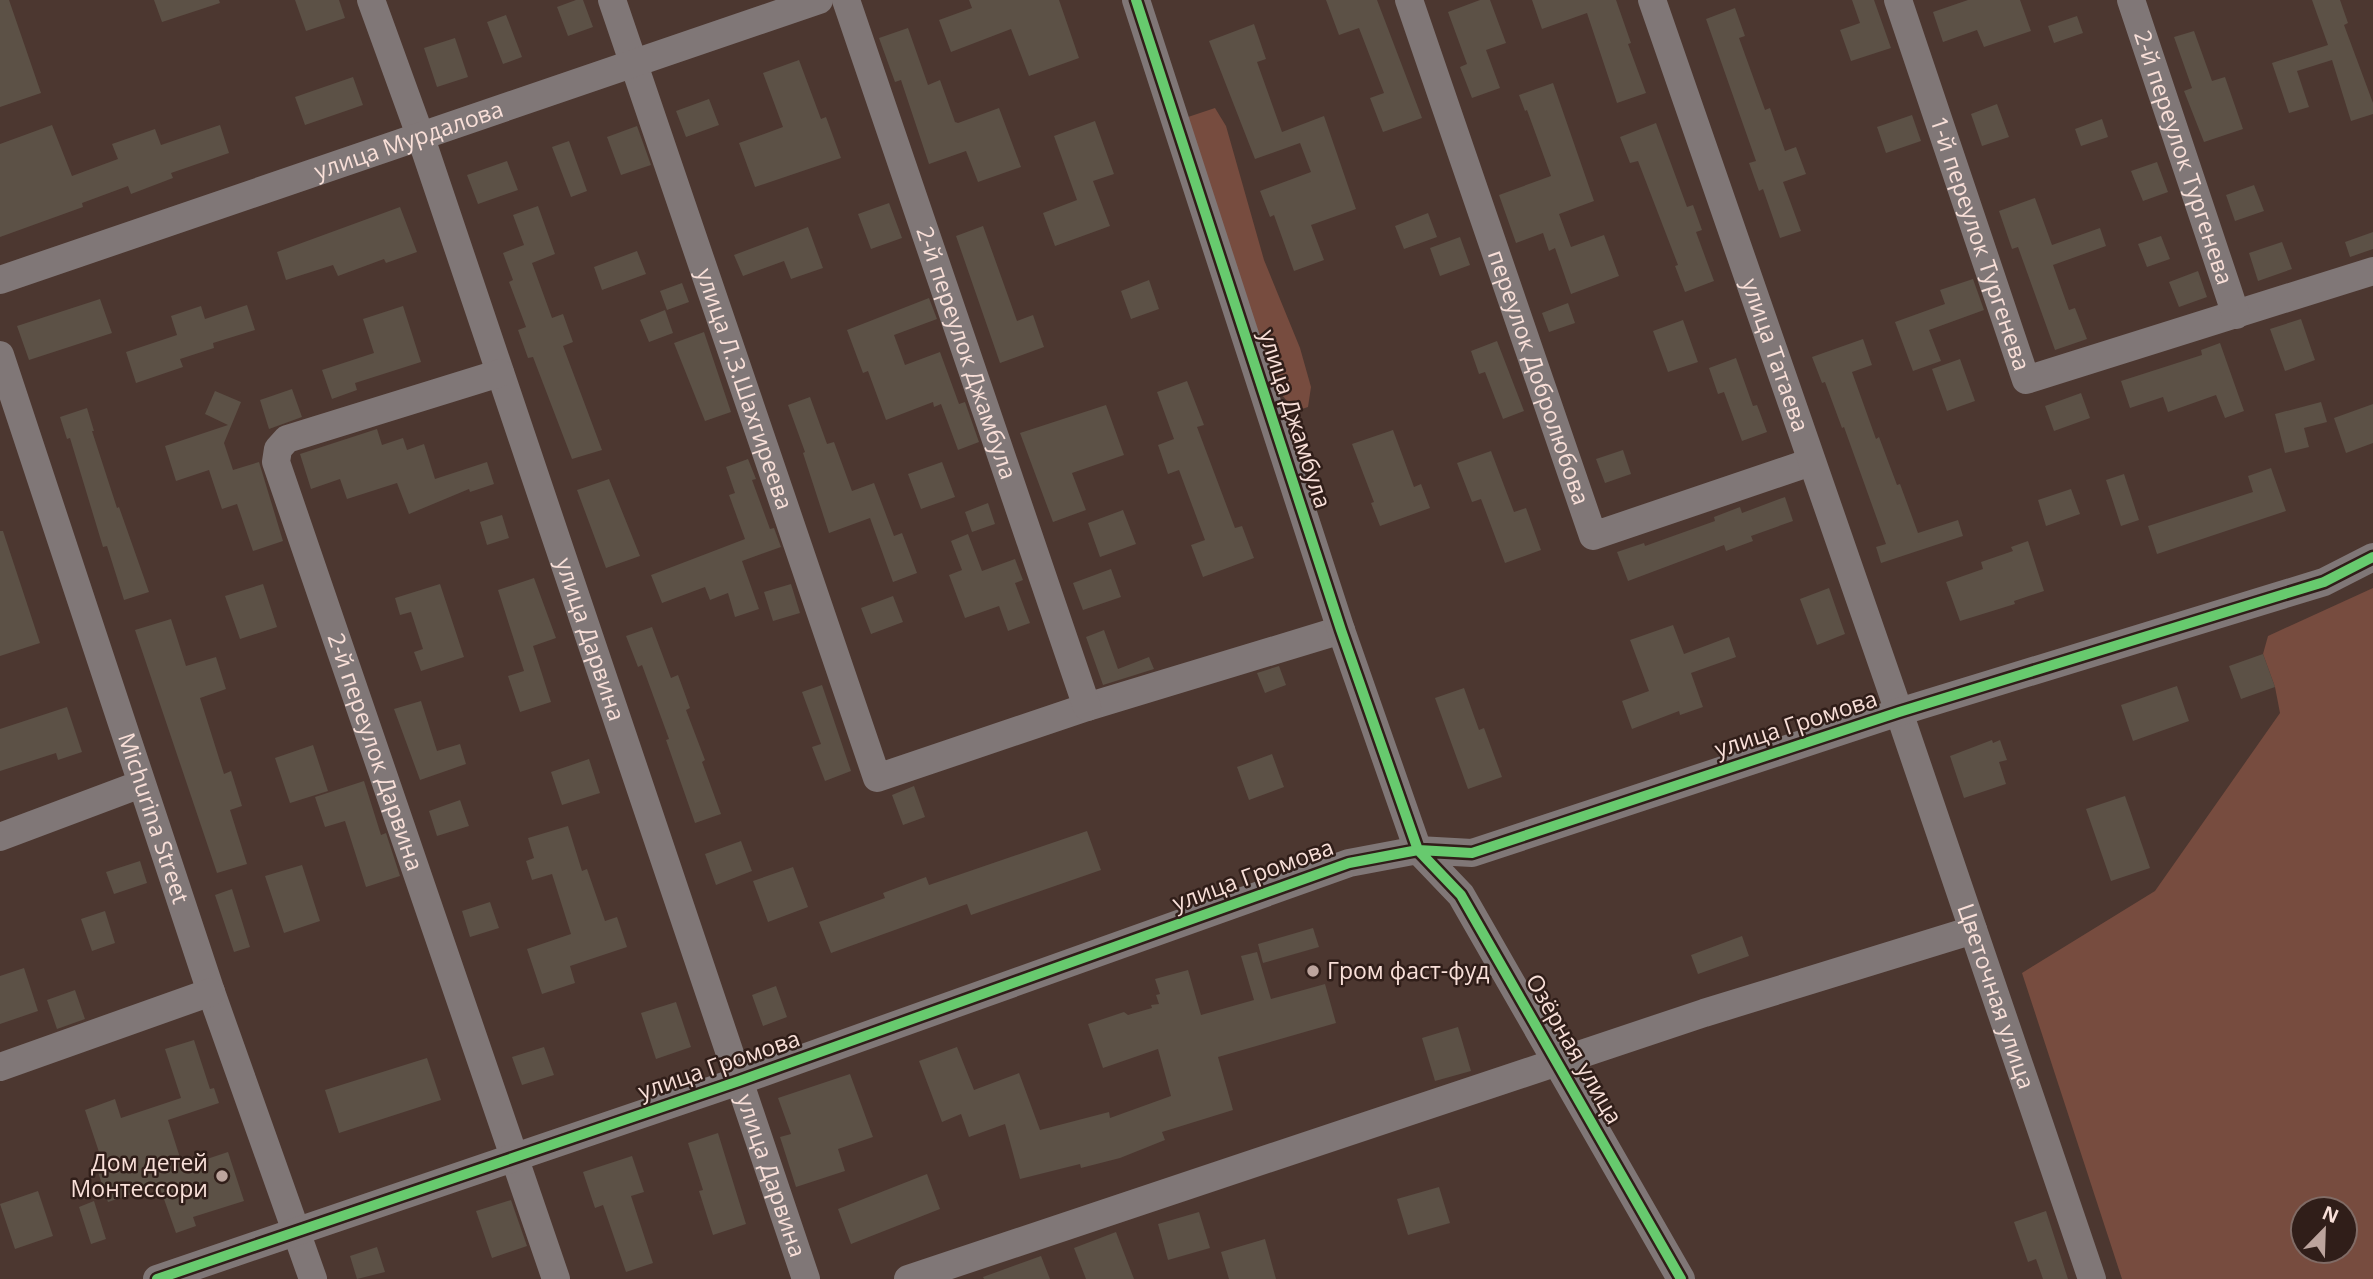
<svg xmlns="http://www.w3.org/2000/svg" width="2373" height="1279" font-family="'Open Sans',sans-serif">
<rect width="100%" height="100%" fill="#4c3730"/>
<!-- green -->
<path fill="#774c3f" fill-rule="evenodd" d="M1215,108L1226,126L1264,260L1300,348L1311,387L1308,407L1296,411L1281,394L1273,390L1185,118Z
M2373,588V1279H2122L2022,973L2155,891L2280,713L2275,687L2263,654L2268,636ZM2303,1209H2345V1251H2303Z"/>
<!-- building -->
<path fill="#5c5146" d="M0,0H9L41,93L0,107Z
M154,0H219L220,3L162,22Z
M295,0H339L345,18L306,31Z
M576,0H583L593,27L568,36L557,7Z
M969,0H1059L1079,58L1029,76L1011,29L951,52L939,20L972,8Z
M1326,0H1377L1422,118L1383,132L1370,98L1384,93L1359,28L1339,35Z
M1480,0H1490L1506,43L1486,50L1500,88L1472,98L1460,67L1467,64L1448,12Z
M1532,0H1616L1631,43L1628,44L1646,93L1617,103L1587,13L1542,29Z
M1852,0H1874L1891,48L1851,61L1840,30L1860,23Z
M1968,0H2020L2031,31L1984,47L1977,30L1943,42L1933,12Z
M2312,0H2340L2348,23L2344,25L2373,103V114L2351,121L2332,60L2297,71L2309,107L2289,113L2272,63L2328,45Z
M1735,8L1745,36L1739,38L1765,110L1770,108L1785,151L1796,147L1806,174L1783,182L1801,231L1780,238L1763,189L1759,191L1749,163L1756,161L1706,19Z
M506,15L522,57L503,64L487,22Z
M2077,16L2083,33L2054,43L2048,26Z
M1254,24L1266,59L1257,62L1282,132L1324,116L1356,209L1311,225L1324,260L1294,271L1274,215L1270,217L1260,191L1311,172L1300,143L1255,159L1209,41Z
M908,28L928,85L940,80L955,122L958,123L999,108L1021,167L978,182L966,151L929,164L901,80L895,82L879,38Z
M2194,31L2212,81L2225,77L2243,129L2204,142L2184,91L2192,88L2174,37Z
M455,38L468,77L437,87L424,48Z
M799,60L821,119L826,117L841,158L755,187L739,143L783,127L763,73Z
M353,77L363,105L305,125L295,97Z
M1553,83L1594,201L1559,214L1571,247L1604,235L1619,276L1571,294L1555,248L1549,251L1543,233L1516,243L1499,195L1551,176L1527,110L1525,111L1519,95Z
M709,99L719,125L686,137L676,111Z
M1997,104L2009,137L1982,146L1971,114Z
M1912,115L1921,141L1886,153L1877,127Z
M2102,119L2108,137L2081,146L2075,129Z
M1095,121L1114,174L1093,181L1110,226L1055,246L1043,213L1077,200L1054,136Z
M1656,123L1687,207L1693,205L1702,230L1696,232L1714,281L1685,292L1675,266L1678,265L1638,161L1630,163L1620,137Z
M52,125L72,176L118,159L112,144L155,129L161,145L220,125L229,153L171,173L173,178L131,194L128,186L82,203L83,207L0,237V144Z
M637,126L651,165L621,175L607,137Z
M569,141L587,191L571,197L552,147Z
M507,161L518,190L478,204L467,175Z
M2157,162L2168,192L2143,201L2131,171Z
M2254,185L2264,211L2235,221L2226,195Z
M2035,198L2052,245L2100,228L2106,246L2053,265L2069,310L2075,308L2087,339L2055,350L2018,247L2012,249L1999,211Z
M889,203L902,238L871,249L858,214Z
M538,206L555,254L532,263L552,318L563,314L573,342L563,346L602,450L572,459L533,357L528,358L518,330L526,327L509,282L513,280L503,253L524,245L513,215Z
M400,207L417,252L386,263L384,259L338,276L333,265L286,280L277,252Z
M1428,213L1437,237L1404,249L1395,226Z
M983,226L1017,321L1033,315L1044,347L1000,363L956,236Z
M808,227L823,268L791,279L784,261L743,276L734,255Z
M2373,232V249L2350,257L2345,242Z
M2161,236L2170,259L2147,267L2138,244Z
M1460,237L1470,265L1440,276L1430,248Z
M2282,242L2292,269L2258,281L2249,253Z
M637,251L646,274L602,290L594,267Z
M2198,271L2207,297L2179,307L2169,282Z
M1973,279L1984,310L1929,330L1941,361L1913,371L1895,322L1945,304L1940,290Z
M1149,280L1159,309L1131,319L1121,291Z
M682,283L689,302L667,310L660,291Z
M929,298L937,319L894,335L905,365L940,352L959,404L965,402L979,442L958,450L941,404L934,407L933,402L886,420L868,371L863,373L847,330Z
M100,299L112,333L29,360L17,326Z
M1568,303L1575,323L1549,332L1542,313Z
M247,305L255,330L213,343L214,348L180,359L183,367L136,383L126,352L177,335L171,316L201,306L205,319Z
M403,306L421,362L355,383L357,390L332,399L322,370L374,353L363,319Z
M665,310L673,333L649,342L640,320Z
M2301,319L2315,360L2285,371L2270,329Z
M1683,320L1698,362L1668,372L1653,331Z
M704,332L731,412L705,421L674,343Z
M1863,339L1872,365L1852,372L1876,439L1879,437L1897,485L1900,484L1918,533L1958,520L1963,536L1881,563L1876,547L1886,544L1844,427L1842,428L1825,382L1822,383L1812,357Z
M1497,341L1524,411L1503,419L1485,372L1479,374L1471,351Z
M2220,343L2244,411L2225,418L2216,395L2168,412L2163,397L2130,408L2121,381L2202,355L2201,350Z
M1736,358L1753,406L1757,405L1767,432L1742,441L1724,392L1718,394L1709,368Z
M1960,359L1975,401L1947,411L1932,369Z
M1187,381L1204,425L1197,427L1235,528L1242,526L1254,558L1203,577L1191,545L1205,540L1179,470L1168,474L1158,445L1174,439L1157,392Z
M292,389L302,417L269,429L260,400Z
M215,391L241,402L224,443L233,470L259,462L283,541L253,551L237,504L222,509L209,470L176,481L165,446L228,425L205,414Z
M2081,393L2090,418L2054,431L2045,406Z
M810,397L827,444L834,442L852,491L874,483L894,536L902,533L917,573L893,582L870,518L829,533L803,453L805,452L788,405Z
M2321,402L2327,422L2304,428L2309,447L2285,453L2275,414Z
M2373,404V443L2346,453L2334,418Z
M1106,405L1124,455L1072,473L1086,510L1053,522L1020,433Z
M87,408L94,431H92L117,508L119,507L149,592L124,600L107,546L103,547L70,438L67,439L60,417Z
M377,429L382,445L403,438L407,450L424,444L435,479L487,462L494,484L470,492L469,489L409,514L397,483L347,499L340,479L311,489L300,454Z
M1393,430L1414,487L1421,484L1430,508L1380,526L1371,503L1374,502L1352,444Z
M1623,450L1631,474L1605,483L1596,459Z
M1491,451L1514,512L1526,508L1541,550L1505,563L1481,499L1472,502L1457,463Z
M748,459L756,479L752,480L770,529L774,528L781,547L742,561L759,609L735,617L728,593L710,600L705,587L662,603L651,575L745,539L729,495L735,493L726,467Z
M942,462L955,497L921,509L908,474Z
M2271,468L2286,511L2157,554L2148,526L2253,492L2248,476Z
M2124,474L2139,520L2121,526L2106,480Z
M609,479L640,556L606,568L577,490Z
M2071,489L2080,514L2046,526L2038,500Z
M1785,497L1793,521L1751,536L1753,541L1726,551L1724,545L1628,581L1617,552L1644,543L1645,546L1715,521L1714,517L1740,507L1742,513Z
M988,503L995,524L972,532L965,512Z
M1123,510L1136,544L1100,557L1088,523Z
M502,515L509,538L487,545L480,522Z
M0,531H3L40,643L0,656Z
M968,534L982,571L1015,559L1023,580L1015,583L1030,623L1008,631L999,606L965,618L949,575L962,570L951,541Z
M2028,541L2044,591L2014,601L2015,604L1960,621L1946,582L1983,569L1981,562L2013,551L2011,547Z
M1111,569L1121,597L1083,610L1073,583Z
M534,578L556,638L533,646L551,702L520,712L508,676L524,671L498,590Z
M263,584L277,627L240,639L225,596Z
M440,584L464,657L421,671L414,652L423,649L411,612L400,615L395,598Z
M791,584L800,613L773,621L764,592Z
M1829,588L1845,634L1817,645L1800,599Z
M893,596L903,622L871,634L861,608Z
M171,619L186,666L216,657L226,689L200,698L224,774L231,771L242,806L230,810L247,864L217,873L135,630Z
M1673,625L1684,654L1729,637L1736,657L1691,673L1703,707L1680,715L1679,711L1632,729L1622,701L1649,691L1630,640Z
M652,627L671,678L678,675L690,708L686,710L705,760L702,762L721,814L695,823L666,740L669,739L642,665L638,667L626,636Z
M1104,630L1118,669L1149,657L1154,669L1103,685L1086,637Z
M2263,654L2275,687L2241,699L2229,666Z
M1279,666L1286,685L1265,693L1257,673Z
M822,685L851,771L825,781L812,747L821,744L802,692Z
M2177,686L2189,721L2133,741L2121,705Z
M1464,688L1479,730L1484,728L1502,777L1468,789L1435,698Z
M421,701L437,751L460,744L466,764L420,780L394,709Z
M67,707L82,752L58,760L56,753L0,771V729Z
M1992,740L1993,743L2000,740L2007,760L1999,762L2006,784L1964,798L1950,756Z
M313,745L328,791L290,803L275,758Z
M1272,754L1284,787L1249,800L1237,767Z
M589,759L600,793L562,805L551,772Z
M364,781L381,835L386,833L400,876L366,887L345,821L325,827L315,797Z
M914,786L925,817L903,825L892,795Z
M2125,796L2150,868L2111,881L2086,809Z
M460,800L469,826L437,836L429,811Z
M568,826L582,871L587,869L605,921L617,917L627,947L570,966L575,983L542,994L527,949L571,934L552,874L532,880L526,861L534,858L528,838Z
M1087,831L1101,870L971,915L967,904L831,953L819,922L885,898L883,893L926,877L929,885Z
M741,841L752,871L716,885L705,854Z
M140,861L147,883L114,894L106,872Z
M302,865L320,921L284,933L265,876Z
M793,867L808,907L768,922L753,881Z
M232,889L250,947L234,952L215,895Z
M490,902L499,928L470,937L462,911Z
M105,911L115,943L92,951L81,919Z
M1313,928L1319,947L1263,963L1258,944Z
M1742,936L1749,956L1698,974L1691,955Z
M1257,952L1271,999L1325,984L1336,1023L1218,1057L1233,1110L1162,1132L1165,1140L1120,1158L1081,1168L1080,1164L1020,1179L1005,1124L969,1137L961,1114L942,1122L919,1061L957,1047L974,1090L1019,1073L1040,1130L1109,1112L1110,1118L1171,1096L1158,1049L1103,1068L1088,1024L1124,1012L1128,1015L1152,1008L1151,1005L1159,1004L1156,995L1160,994L1155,979L1188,970L1201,1015L1254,1000L1241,956Z
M24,968L38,1011L0,1024V976Z
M776,986L787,1017L763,1026L752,995Z
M75,990L85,1019L57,1029L47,1000Z
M676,1002L691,1047L656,1059L641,1013Z
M1458,1027L1471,1071L1435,1081L1422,1038Z
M194,1040L210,1089L214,1088L219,1103L168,1120L183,1167L228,1152L244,1201L193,1217L196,1226L176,1233L159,1185L108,1202L98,1172L105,1170L85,1110L115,1099L121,1118L181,1098L165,1049Z
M544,1047L554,1075L522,1085L512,1057Z
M427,1058L441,1100L339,1133L325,1090Z
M850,1074L873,1137L838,1149L845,1171L796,1187L780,1137L791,1134L778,1098Z
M718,1133L746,1224L713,1235L699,1191L703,1190L688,1143Z
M632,1156L644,1192L631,1196L653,1263L626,1272L603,1205L595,1208L583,1172Z
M927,1174L940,1209L851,1244L838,1209Z
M1439,1187L1450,1223L1408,1235L1397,1199Z
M38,1191L53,1236L15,1249L0,1204Z
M511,1200L527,1246L492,1258L476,1211Z
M94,1201L106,1239L91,1244L79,1207Z
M2046,1211L2068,1279H2043L2036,1259L2028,1262L2014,1222Z
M1199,1212L1210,1248L1168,1260L1158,1224Z
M1116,1232L1134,1279H1086L1074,1248Z
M1265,1239L1276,1279H1229L1221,1252Z
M377,1247L385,1272L357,1279L350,1256Z
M1041,1256L1050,1279H984L983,1277Z"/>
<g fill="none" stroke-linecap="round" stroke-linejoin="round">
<!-- minor -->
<g stroke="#807777" stroke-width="28">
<path id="s1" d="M371,0L420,135L806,1279"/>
<path id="s2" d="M612,0L877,778L1087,707L1341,630"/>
<path id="s3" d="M846,0L1087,707"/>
<path d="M1136,0L1341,630L1418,850L1461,895L1681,1279"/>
<path id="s4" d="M1409,0L1593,536L1811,462"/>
<path id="s5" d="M1652,0L1899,712L2092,1279"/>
<path id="s6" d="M1898,0L2026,380L2373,271"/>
<path id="s7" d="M2131,0L2236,315"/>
<path id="s8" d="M0,280L819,0"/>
<path id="s9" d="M0,355L211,992L313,1279"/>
<path id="s10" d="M500,373L287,439L278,449L276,462L556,1279"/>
<path d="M0,837L141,784"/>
<path d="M0,1067L211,992"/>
<path d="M157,1279L739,1081L1349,863L1418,850L1472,853L1899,712L2324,582L2373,557"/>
<path d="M908,1279L1704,1013L1973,930"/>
</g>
<!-- cycleway casing -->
<g stroke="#301e19" stroke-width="15">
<path id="cycleway" d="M1136,0L1341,630L1418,850L1461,895L1681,1279
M157,1279L739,1081L1349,863L1418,850L1472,853L1899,712L2324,582L2373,557"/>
</g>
<!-- cycleway -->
<use href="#cycleway" stroke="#67ca6e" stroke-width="10"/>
</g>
<!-- markers -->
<g fill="#bca49d" stroke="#301e19" stroke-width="2.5">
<circle cx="1313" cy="971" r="7"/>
<circle cx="222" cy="1176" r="7"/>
</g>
<g text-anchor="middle" stroke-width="5" stroke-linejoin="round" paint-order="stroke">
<!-- street labels -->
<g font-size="23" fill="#f8dfd8" stroke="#301e19">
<text dy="8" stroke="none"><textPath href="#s8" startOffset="432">улица Мурдалова</textPath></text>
<text dy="8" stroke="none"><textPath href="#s7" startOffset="166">2-й переулок Тургенева</textPath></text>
<text dy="8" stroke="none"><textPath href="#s6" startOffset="257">1-й переулок Тургенева</textPath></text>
<text dy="8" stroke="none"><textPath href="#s3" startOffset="373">2-й переулок Джамбула</textPath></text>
<text dy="8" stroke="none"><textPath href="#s5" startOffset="376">улица Татаева</textPath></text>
<text dy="8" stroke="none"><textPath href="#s4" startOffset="399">переулок Добролюбова</textPath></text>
<text dy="8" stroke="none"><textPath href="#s2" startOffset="411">улица Л.З.Шахгиреева</textPath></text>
<text transform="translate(1295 419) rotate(72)" y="8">улица Джамбула</text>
<text dy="8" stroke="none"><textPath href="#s1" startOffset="676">улица Дарвина</textPath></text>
<text transform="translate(1796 724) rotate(-18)" y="8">улица Громова</text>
<text dy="8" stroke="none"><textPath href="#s10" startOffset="556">2-й переулок Дарвина</textPath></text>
<text dy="8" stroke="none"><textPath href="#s9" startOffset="488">Michurina Street</textPath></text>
<text transform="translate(1253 875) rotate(-20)" y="8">улица Громова</text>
<text dy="8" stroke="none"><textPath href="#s5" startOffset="1054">Цветочная улица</textPath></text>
<text transform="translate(1574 1049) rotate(60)" y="8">Озёрная улица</text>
<text transform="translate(719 1065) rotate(-19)" y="8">улица Громова</text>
<text dy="8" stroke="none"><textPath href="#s1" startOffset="1242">улица Дарвина</textPath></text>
</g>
<!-- poi labels -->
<g font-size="23" fill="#f8dfd8" stroke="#301e19" text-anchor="start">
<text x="1327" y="979">Гром фаст-фуд</text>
<text x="208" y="1171" text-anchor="end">Дом детей<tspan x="208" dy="26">Монтессори</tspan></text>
</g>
</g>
<!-- north arrow -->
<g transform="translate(2324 1230) rotate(23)"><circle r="33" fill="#301e19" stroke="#806b65" stroke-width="2"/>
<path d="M0-5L12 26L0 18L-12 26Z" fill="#bca49d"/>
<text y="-10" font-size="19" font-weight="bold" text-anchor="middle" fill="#f8dfd8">N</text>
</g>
</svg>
